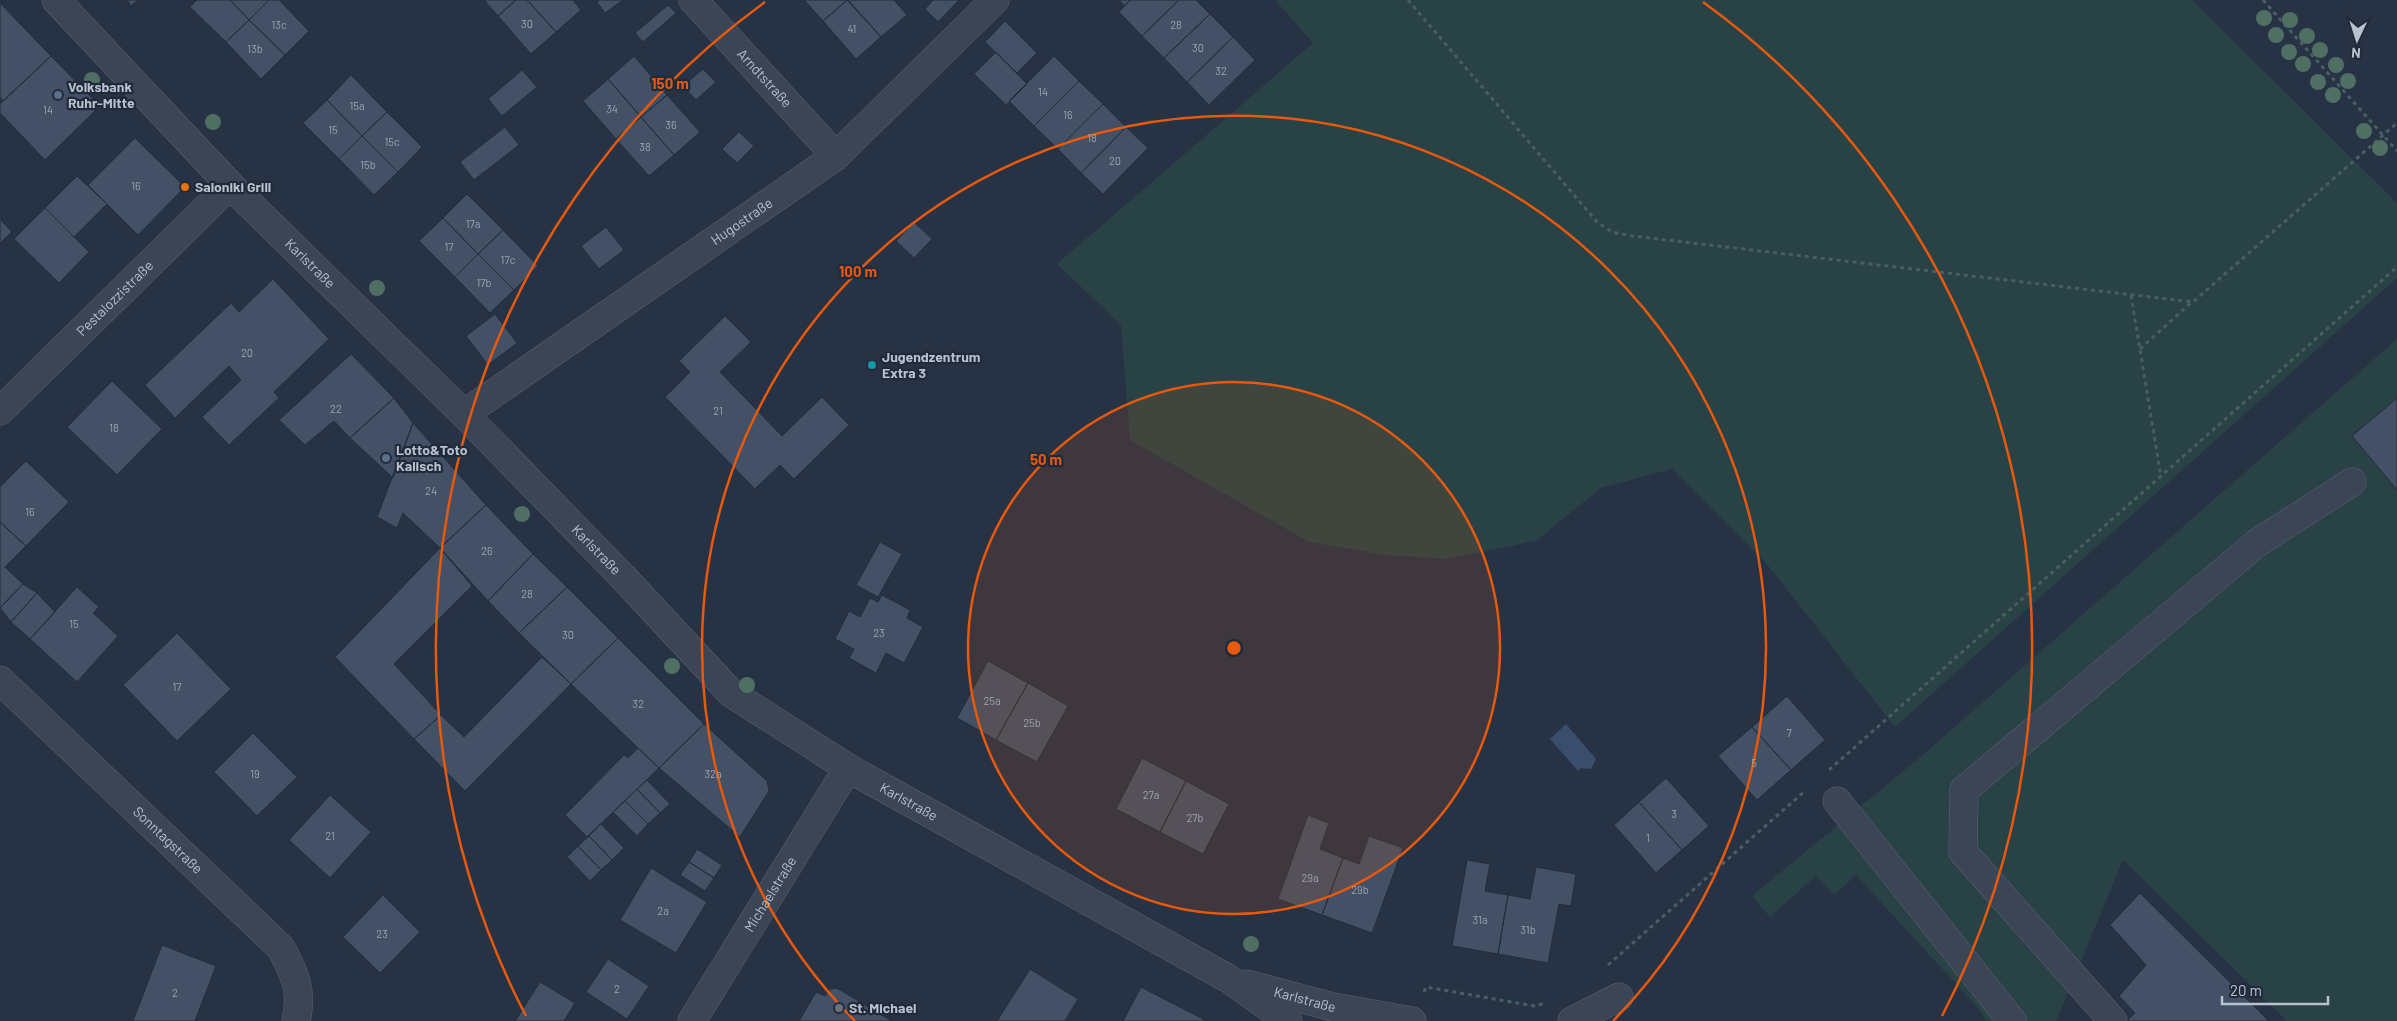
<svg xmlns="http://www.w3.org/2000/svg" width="2397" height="1021" font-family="Barlow,sans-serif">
<rect width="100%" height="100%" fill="#273345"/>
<!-- green -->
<path fill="#294246" d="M1275,0H2192L2397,203V278L1895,727L1766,563L1672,469L1601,488L1536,541L1445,559L1385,555L1309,542L1130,440L1121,325L1057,264L1313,43Z
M2397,339V1021H2287L2123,860L2056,1021H1986L1978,1008L1856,875L1834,895L1816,876L1770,917L1752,896L1919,758Z"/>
<!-- water -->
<path fill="#3a4d6d" d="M1566,724L1596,759L1591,769L1581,768L1578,771L1550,739Z"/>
<!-- building -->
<path fill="#435065" stroke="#222c3c" d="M127,0H138L131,6Z
M197,0H230L249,20L226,42L190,7Z
M230,0H269L249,20Z
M269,0H279L309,31L285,55L249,20Z
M484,0H516L498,16Z
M516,0H527L556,32L531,54L498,16Z
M527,0H573L581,10L556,32Z
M599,0H623L605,13L597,2Z
M804,0H847L823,21Z
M847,0L881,37L856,59L823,21Z
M848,0H894L907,15L881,37Z
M933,0H959L938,22L925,9Z
M1119,0H1130L1125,6Z
M1130,0H1179L1142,36L1119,12Z
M1179,0H1196L1210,14L1164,58L1142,36Z
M0,3L51,56L3,101L0,97Z
M668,5L676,13L643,42L635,33Z
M1210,14L1233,37L1187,82L1164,58Z
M249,20L285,55L261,79L226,42Z
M1005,21L1037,53L1017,73L985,42Z
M1233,37L1255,60L1209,105L1187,82Z
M996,52L1027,84L1006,105L974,74Z
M51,56L100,106L45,160L0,113V104Z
M634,56L667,95L641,117L608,79Z
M1054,56L1079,81L1034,126L1009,101Z
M703,69L716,82L696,100L683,86Z
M522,70L537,87L502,116L488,99Z
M351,75L387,112L362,136L327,100Z
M608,79L641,117L616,139L583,101Z
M1079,81L1103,104L1058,149L1034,126Z
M667,95L700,132L674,155L641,117Z
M327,100L362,136L339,159L303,123Z
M1103,104L1126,127L1081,173L1058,149Z
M387,112L422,147L398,172L362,136Z
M641,117L674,155L649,176L616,139Z
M505,127L519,145L474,180L460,162Z
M1126,127L1148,148L1103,194L1081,173Z
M739,132L754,146L737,163L722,149Z
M362,136L398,172L374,195L339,159Z
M135,138L185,187L138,235L88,185Z
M77,176L107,204L74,237L45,208Z
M467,194L503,230L478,254L443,218Z
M45,208L89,252L59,283L14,239Z
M443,218L478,254L455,277L419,241Z
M0,219L12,232L0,243Z
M914,222L932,239L914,258L896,241Z
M606,227L624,250L599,269L581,246Z
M503,230L538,266L514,290L478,254Z
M478,254L514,290L490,313L455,277Z
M273,279L329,339L274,392L279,398L229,445L202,417L241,380L229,366L175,418L145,385L231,303L239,312Z
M495,314L517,343L488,365L466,336Z
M725,316L751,342L720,372L782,436L822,397L849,425L794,479L780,465L755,489L665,397L690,372L679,361Z
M351,354L394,398L350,438L334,421L305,445L279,420Z
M112,381L162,429L117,475L67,427Z
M394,398L413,423L393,478L350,438Z
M2397,398V490L2352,436Z
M413,423L486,505L440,548L403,513L397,528L377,517Z
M26,461L69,502L26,546L0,522V487Z
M486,505L533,554L488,601L440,548Z
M0,522L26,546L5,567L23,584L0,608Z
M880,542L902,554L878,597L856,585Z
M440,548L472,586L394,664L441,715L414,739L335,657Z
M533,554L567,587L519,633L488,601Z
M23,584L37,593L11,622L0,608Z
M77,587L99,607L93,613L118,636L77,682L30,639Z
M567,587L618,638L571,684L519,633Z
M37,593L55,612L30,639L11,622Z
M882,595L910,610L907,618L923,627L904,663L886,653L876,673L849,658L854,649L835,639L849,611L860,617L870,598L878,602Z
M177,633L231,689L177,741L123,685Z
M618,638L704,724L659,768L571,684Z
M542,657L571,684L465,791L414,739L441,715L464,737Z
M988,661L1028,683L996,740L957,718Z
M1028,683L1068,706L1037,762L996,740Z
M1787,696L1825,740L1791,770L1752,727Z
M704,724L767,781L769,791L740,837L659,768Z
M1752,727L1791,770L1757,800L1718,756Z
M253,733L297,777L257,816L214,772Z
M638,748L659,768L587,837L565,815L624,755L628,758Z
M1142,758L1186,781L1160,832L1116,809Z
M1666,778L1709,826L1682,850L1639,802Z
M647,780L670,804L660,813L637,789Z
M1186,781L1229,804L1203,854L1160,832Z
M637,789L660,813L648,824L625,801Z
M330,795L371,832L330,878L289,840Z
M625,801L648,824L637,836L613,812Z
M1639,802L1682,850L1656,873L1614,825Z
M1308,815L1329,823L1320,849L1343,858L1322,915L1278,899Z
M601,824L624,848L612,860L589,836Z
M589,836L612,860L601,870L578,846Z
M1369,836L1403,848L1372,933L1322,915L1343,858L1359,864Z
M578,846L601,870L590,881L567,857Z
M697,849L722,865L714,878L689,862Z
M1467,860L1490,864L1485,891L1508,895L1498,954L1452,946Z
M689,862L714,878L705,891L680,875Z
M1536,867L1576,874L1571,906L1559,904L1548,963L1498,954L1508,895L1530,899Z
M651,868L707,902L676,953L620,920Z
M2140,893L2269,1021H2127L2135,1013L2119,996L2146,965L2110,925Z
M383,895L420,932L380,973L343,937Z
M162,945L216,966L195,1021H133Z
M608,959L649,986L627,1019L586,992Z
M1030,969L1078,999L1065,1021H997Z
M540,982L575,1003L564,1021H515Z
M1141,987L1207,1021H1123Z
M837,988L892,1021H799L816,992L825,996L830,989Z"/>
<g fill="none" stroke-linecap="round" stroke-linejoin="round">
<!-- minor casing -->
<g stroke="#5a6372" stroke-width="29">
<g id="minor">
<path id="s1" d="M56,0L230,185L464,414L622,576L731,693L848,768L1229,979L1288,1021"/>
<path id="s2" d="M693,0L836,156"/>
<path id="s3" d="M0,411L230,185"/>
<path id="s4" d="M464,414L836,156L995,0"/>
<path id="s5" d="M0,680L281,948C295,975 303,990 296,1021"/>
<path d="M1837,801L2012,1021"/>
<path id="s6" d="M1247,984L1333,1007L1412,1021"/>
<path id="s7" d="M692,1021L848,768"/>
<path d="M1572,1021L1619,997"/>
<path d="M2113,1021L1963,852L1964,790L2257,543L2352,482"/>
</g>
</g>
<!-- path -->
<path stroke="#475f62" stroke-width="3" stroke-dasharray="4 4" stroke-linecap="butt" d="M1408,0L1597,222L1612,232L1633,236L2193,302L2397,123
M2263,0L2397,151
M2131,295L2161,477
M2140,349L2192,302
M1829,770L2397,267
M1608,965L1806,790
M1424,992L1426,987L1534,1006L1546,1003"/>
<!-- minor -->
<use href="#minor" stroke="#3b4555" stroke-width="28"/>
</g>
<!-- trees -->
<g fill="#4f6f63">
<circle cx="2264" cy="18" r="8"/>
<circle cx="2290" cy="20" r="8"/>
<circle cx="2276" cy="35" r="8"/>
<circle cx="2307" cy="36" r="8"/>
<circle cx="2320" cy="50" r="8"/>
<circle cx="2289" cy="52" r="8"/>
<circle cx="2303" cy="64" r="8"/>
<circle cx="2336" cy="65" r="8"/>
<circle cx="92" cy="80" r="8"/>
<circle cx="2348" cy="81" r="8"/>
<circle cx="2318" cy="82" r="8"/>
<circle cx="2333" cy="95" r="8"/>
<circle cx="213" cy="122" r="8"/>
<circle cx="2364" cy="131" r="8"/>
<circle cx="2380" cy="148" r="8"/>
<circle cx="377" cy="288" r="8"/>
<circle cx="522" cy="514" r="8"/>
<circle cx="672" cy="666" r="8"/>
<circle cx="747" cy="685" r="8"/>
<circle cx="1251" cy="944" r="8"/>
</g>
<!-- distance rings -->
<circle cx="1234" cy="648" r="266" fill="#e8590c" fill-opacity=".12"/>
<g fill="none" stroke="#e8590c" stroke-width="2.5">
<circle cx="1234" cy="648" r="266"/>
<path d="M855 1021A532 532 0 1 1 1613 1021"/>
<path d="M526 1016A798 798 0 0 1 765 2M1703 2A798 798 0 0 1 1942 1016"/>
</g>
<!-- markers -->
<g fill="#5c6f8a" stroke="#202a3a" stroke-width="2">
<circle cx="58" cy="95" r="5"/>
<circle cx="386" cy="458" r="5"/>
</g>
<circle fill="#e8710a" stroke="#202a3a" stroke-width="2" cx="185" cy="187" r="5"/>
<circle fill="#0f9aa8" stroke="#202a3a" stroke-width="2" cx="872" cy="365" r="5"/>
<circle fill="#6b7280" stroke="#202a3a" stroke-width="2" cx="839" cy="1008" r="5"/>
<g text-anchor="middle" stroke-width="4.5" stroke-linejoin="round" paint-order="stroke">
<!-- number labels -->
<g font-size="11" fill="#9ca4b4">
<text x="527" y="28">30</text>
<text x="279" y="29">13c</text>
<text x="1176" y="29">28</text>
<text x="852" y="33">41</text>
<text x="1198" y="52">30</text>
<text x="255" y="53">13b</text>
<text x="1221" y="75">32</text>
<text x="1043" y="96">14</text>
<text x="357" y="110">15a</text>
<text x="612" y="113">34</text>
<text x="48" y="114">14</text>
<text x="1068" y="119">16</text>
<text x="671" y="129">36</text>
<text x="333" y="134">15</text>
<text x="1092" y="142">18</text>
<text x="392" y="146">15c</text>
<text x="645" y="151">38</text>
<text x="1115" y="165">20</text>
<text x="368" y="169">15b</text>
<text x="136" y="190">16</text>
<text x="473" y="228">17a</text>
<text x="449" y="251">17</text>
<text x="508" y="264">17c</text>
<text x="484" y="287">17b</text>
<text x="247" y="357">20</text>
<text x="336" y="413">22</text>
<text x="718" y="415">21</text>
<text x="114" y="432">18</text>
<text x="431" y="495">24</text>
<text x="30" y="516">16</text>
<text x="487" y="555">26</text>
<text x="527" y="598">28</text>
<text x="74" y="628">15</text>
<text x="879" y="637">23</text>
<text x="568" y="639">30</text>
<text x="177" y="691">17</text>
<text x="992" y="705">25a</text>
<text x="638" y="708">32</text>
<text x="1032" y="727">25b</text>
<text x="1789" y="737">7</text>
<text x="1754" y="767">5</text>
<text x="255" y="778">19</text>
<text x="713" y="778">32a</text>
<text x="1151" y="799">27a</text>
<text x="1674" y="818">3</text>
<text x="1195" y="822">27b</text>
<text x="330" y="840">21</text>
<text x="1648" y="842">1</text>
<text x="1310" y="882">29a</text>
<text x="1360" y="894">29b</text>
<text x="663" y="915">2a</text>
<text x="1480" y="924">31a</text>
<text x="1528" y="934">31b</text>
<text x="382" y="938">23</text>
<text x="617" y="993">2</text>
<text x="175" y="997">2</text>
</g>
<!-- street labels -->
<g font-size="14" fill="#b9c0ce" stroke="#202a3a">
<text dy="5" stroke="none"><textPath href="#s2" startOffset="106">Arndtstraße</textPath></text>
<text dy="5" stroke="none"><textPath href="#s4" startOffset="338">Hugostraße</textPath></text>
<text dy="5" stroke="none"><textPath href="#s1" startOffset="366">Karlstraße</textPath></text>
<text dy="5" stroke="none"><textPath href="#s3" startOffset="161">Pestalozzistraße</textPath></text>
<text dy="5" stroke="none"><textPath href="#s1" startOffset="771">Karlstraße</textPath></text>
<text dy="5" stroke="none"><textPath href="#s1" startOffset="1176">Karlstraße</textPath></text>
<text dy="5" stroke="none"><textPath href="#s5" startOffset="232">Sonntagstraße</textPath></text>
<text dy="5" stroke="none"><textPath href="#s7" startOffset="149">Michaelstraße</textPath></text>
<text dy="5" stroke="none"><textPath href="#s6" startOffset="60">Karlstraße</textPath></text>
</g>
<!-- poi labels -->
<g font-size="14" font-weight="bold" fill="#b9c0ce" stroke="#202a3a" text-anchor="start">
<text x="68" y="92">Volksbank<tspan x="68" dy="16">Ruhr-Mitte</tspan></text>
<text x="195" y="192">Saloniki Grill</text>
<text x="882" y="362">Jugendzentrum<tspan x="882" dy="16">Extra 3</tspan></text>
<text x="396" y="455">Lotto&amp;Toto<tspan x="396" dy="16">Kalisch</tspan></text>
<text x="849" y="1013">St. Michael</text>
</g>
</g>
<circle cx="1234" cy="648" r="8" fill="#e8590c" stroke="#202a3a" stroke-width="2.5"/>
<g font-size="15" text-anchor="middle" font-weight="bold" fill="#e8590c" stroke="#202a3a" stroke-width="4.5" stroke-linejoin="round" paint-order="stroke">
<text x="670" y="89">150 m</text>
<text x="858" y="277">100 m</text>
<text x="1046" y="465">50 m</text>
</g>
<!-- north arrow -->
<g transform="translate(2357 40) rotate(184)" stroke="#202a3a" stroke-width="4" paint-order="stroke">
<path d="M0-4L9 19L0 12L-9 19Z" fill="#b9c0ce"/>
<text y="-8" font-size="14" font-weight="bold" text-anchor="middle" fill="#b9c0ce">N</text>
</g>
<!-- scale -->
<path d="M2222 996v8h106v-8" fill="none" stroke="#b9c0ce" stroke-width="2.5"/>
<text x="2230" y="996" font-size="15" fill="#b9c0ce" stroke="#202a3a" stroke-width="4" paint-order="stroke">20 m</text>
</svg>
